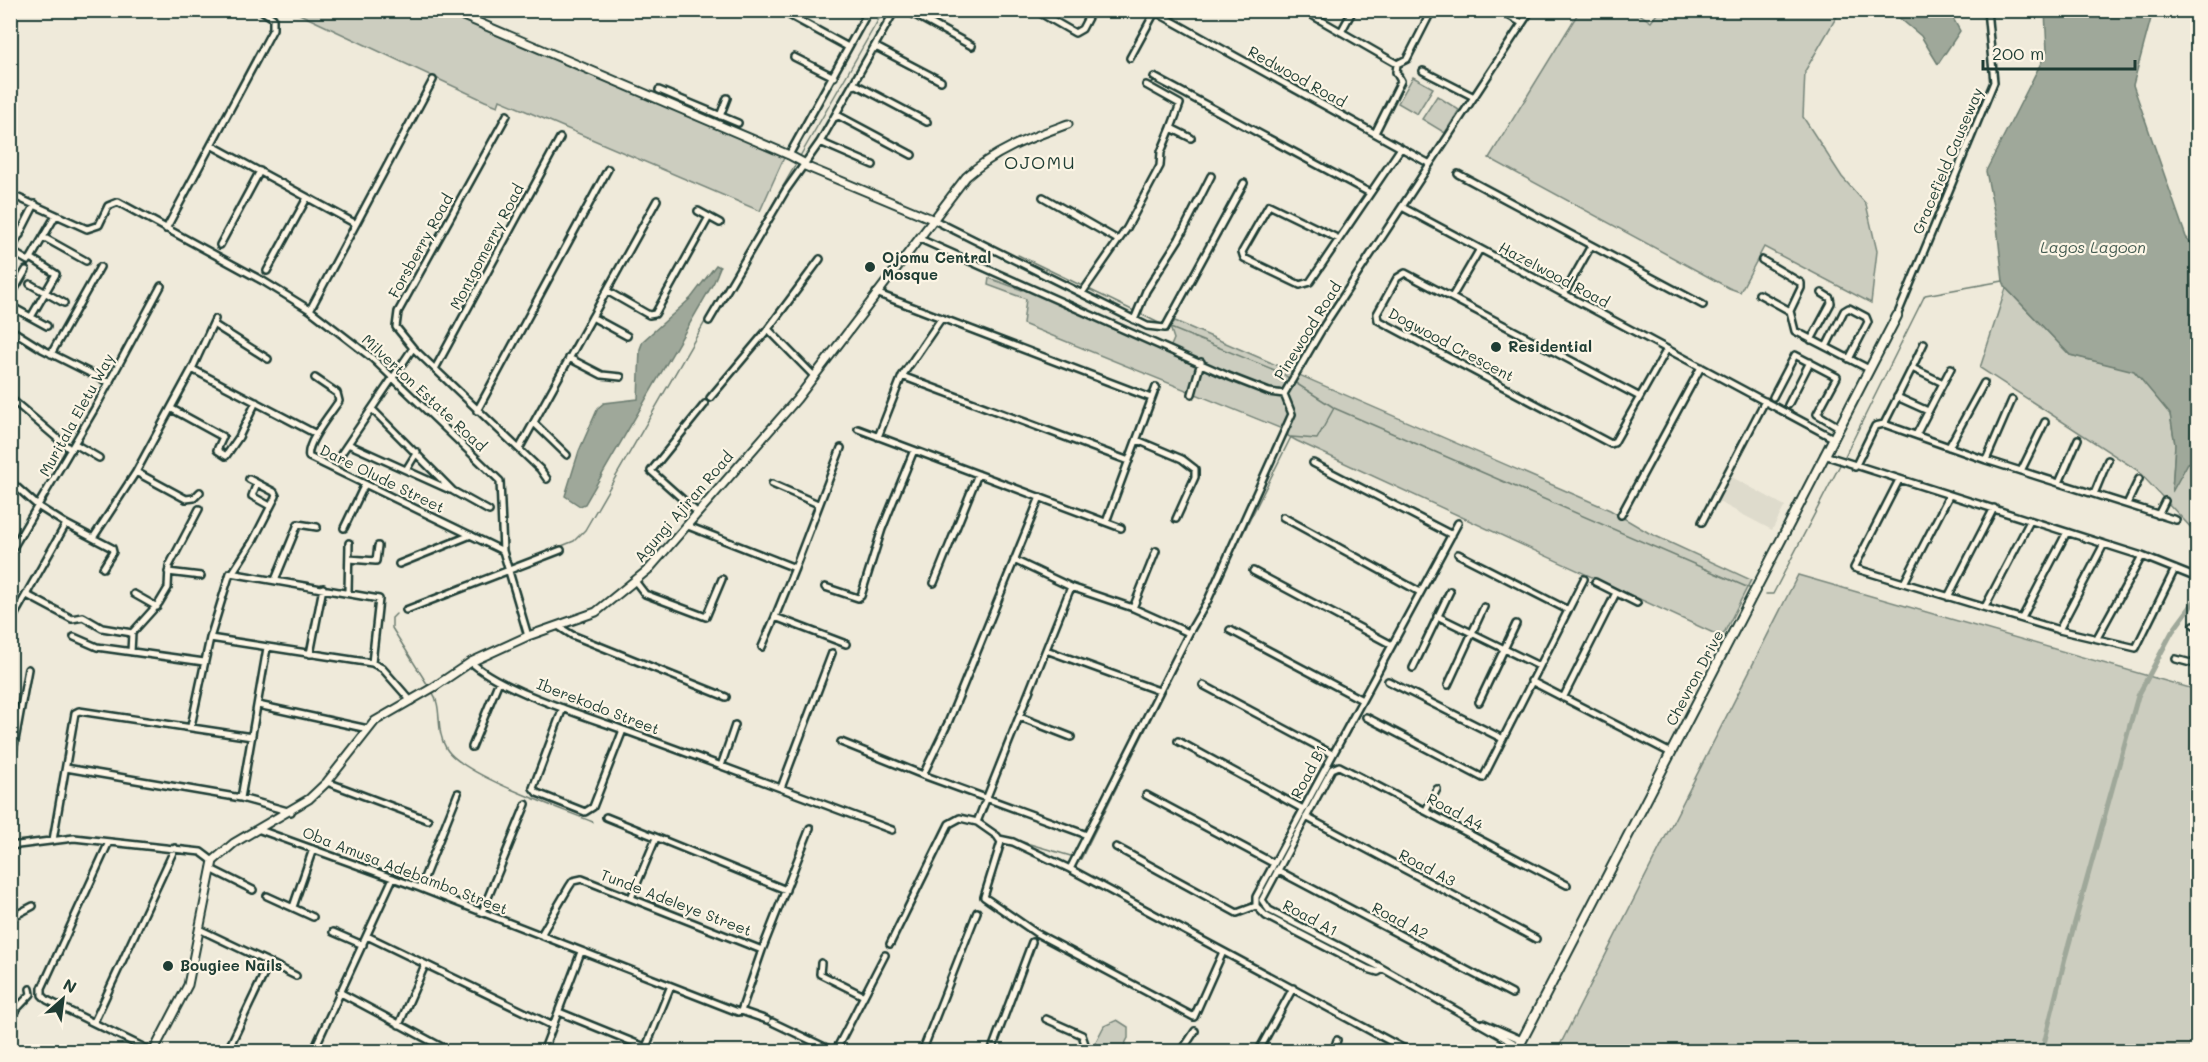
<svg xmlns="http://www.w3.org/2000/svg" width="2208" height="1062" font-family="Mali,sans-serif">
<rect width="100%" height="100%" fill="#efeada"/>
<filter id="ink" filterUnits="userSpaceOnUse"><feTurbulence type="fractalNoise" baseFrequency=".0167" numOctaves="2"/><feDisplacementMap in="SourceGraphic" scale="12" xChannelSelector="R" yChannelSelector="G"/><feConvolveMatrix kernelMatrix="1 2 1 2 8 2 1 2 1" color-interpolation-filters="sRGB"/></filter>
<g filter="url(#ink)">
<!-- built -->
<path fill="#dedbcc" d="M1730,476L1785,506L1772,530L1717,501Z"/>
<!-- green -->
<path fill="#cccdbf" stroke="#76857a" stroke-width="1.5" d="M1580,10L1635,11L1651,22L1659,11H1840L1805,71L1803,117L1842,177L1866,204L1877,251L1871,303L1764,247L1740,292L1729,288L1489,158Z
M293,11H461L505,34L787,151L760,211L500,100L498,106L485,101Z
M1413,77L1433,88L1417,114L1398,103Z
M1437,96L1459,110L1445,133L1422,119Z
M989,278L1022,290L1025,285L1062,307L1170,348L1174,339L1170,327L1175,321L1610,510L1649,533L1751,580L1722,637L1297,441L1288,436L1287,431L1023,324L1026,299L988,285Z
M2006,288L2070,355L2134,370L2170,414L2175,444L2172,491L2188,462H2197V534L2137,470L1980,368Z
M1798,575L2197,690V1051H1557Z
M1117,1020L1128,1027V1038L1121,1051H1091L1104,1026Z"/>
<!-- water -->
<path fill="#9fa89a" stroke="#6c7d71" stroke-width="1.5" d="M1891,11H1949L1960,31L1938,64L1921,36Z
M2045,11H2153L2133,85L2186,237L2198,252L2197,462L2188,463L2172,492L2175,444L2170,414L2134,371L2070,355L2006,288L2003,281L1997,226L1986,171L2047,51Z
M716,265L720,267L714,282L585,504L580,506L565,496L579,451L598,408L604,403L638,399L640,349L643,341L691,298Z"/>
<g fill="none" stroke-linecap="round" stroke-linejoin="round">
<!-- stream -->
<path stroke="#6c7d71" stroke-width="1.5" d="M799,158L884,10
M1018,255L1163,325
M1168,327L1282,373L1290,379
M1294,382L1333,407
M1844,458L1925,295L2003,281
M522,562L574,541L585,530L797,162
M1766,594H1773L1841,463
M396,614L392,618V628L429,687
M432,691C443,708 435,729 446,748C461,775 562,809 593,822
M1009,838L1081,859L1291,437L1317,439L1334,408L1749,588"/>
<!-- canal -->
<path stroke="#9fa89a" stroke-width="5" d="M2042,1052L2065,958L2138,696L2172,632L2197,598"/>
<!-- minor casing -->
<g stroke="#1f3d34" stroke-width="10">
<path id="minor" d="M780,10L848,47
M906,10L972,46
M1035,10L1075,33L1082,29L1092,10
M1152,10L1430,164
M1303,10L1397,64L1407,59L1432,10
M1499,10L1522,23
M1341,32L1353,10
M873,49L878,48L941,81
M794,57L834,77
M1130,58L1155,12
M1423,71L1474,97
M1154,77L1370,193
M1146,85L1180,104L1171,128
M852,86L857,85L927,122
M659,90L738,123
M507,115L398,312L396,327L413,348L540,469L547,479
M720,116L727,98
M834,118L839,116L912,155
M1375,133L1401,81L1396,72L1397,64
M820,142L873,165
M211,145L356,224
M789,155L869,10
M1458,174L1703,305
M10,194L87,229L99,225L108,206L118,202L263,281L310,310L372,358L500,481L503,551L528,636
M1043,197L1118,240
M1402,207L1833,438
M698,211L720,223
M932,219L1147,326L1165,328L1244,183
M166,229L273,29V18L261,10
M10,230L20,235
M43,237L86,261
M920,239L1228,376L1269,392L1284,394L1325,324L1531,10
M1339,239L1269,205L1242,252L1244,258L1300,285L1310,282L1401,148
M220,245L260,171
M31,258L28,261L11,251L35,204
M1762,260L1801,283V288L1790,311L1795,331L1869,369
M267,271L307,198
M30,284L64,303
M607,291L649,315L655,314L709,217
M876,293L1151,398
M1082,293L1127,228L1160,166L1161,152L1171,128L1191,138
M1564,294L1591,246
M1759,294L1790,311
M10,297L26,270
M1452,297L1480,249
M16,309L47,326
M310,310L433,80
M1897,316L1994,82L1987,10
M31,317L56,274L31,258L56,215
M592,317L627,336
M1134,320L1146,291L1179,239L1211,176
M709,321L786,190L820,142L895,10
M213,324L268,359
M10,329L42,349L110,383
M768,329L814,376
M1811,340L1831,303L1830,298L1822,293
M1826,347L1844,311L1849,308L1866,317L1868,322L1849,359
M51,354L100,267
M569,358L602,375L621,377
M436,367L560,138
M1912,368L1924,343
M192,369L215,319
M902,376L1129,461
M315,378L337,393L339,401C331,413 305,444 309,457L503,551
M1192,394L1201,362
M1640,397L1405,273L1397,278L1377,314L1378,320L1611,444L1614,443L1667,349
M1773,397L1795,355L1837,377L1817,414L1839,427
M1897,397L1928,411
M10,398L71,450
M710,398L768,329L820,259
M1788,405L1810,362
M172,409L223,437L217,450L226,456L239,437L256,402
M372,409L453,491L489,511
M477,411L608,169
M534,423L567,455
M1884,424L1912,368L1943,383
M858,429L1121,528
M1916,435L1951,368
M878,437L902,376L941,319
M1137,440L1182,459L1195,469V477L1176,519
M75,444L99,458
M348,444L450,490
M1949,447L1984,383
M519,449L657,200
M1824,455L2142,556L2192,576L2198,583
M337,460L413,348
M1986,460L2012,400
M1313,463L1452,535
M1855,467L1875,426L1884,424L1986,460L2176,520
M406,470L417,452
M2021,471L2045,422
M136,472L186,499L194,498L200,492
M1899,480L1854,568L2059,630L2136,648L2175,569
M10,481L39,507L66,524L112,548L113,552L103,568
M257,483L252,496L270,506
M2059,483L2078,439
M772,484L818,504
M2094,494L2108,460
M2127,504L2139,479
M698,513L651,471L705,404
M1621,515L1701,367
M2158,515L2165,501
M1283,517L1420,592
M1106,522L1156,387
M1702,522L1765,401
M688,526L795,568L775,617L846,644
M344,528L365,484
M93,538L136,472L192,369L316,434
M10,553L98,403L161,286
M1458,554L1568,610
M349,559L376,561L378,546
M1014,560L1071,587L977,822L997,836L1001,842L984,897L1036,933L1194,1017L1223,952
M399,564L471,535
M795,568L841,448
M1253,571L1392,645
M168,572L201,576
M233,572L253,541L276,496L274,492L249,479
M275,580L298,524L317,527
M635,581L645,594L706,617L722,579
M1595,582L1637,603
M934,583L978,474
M1904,583L1949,496
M825,587L858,598L861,596L882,529L914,450
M1071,587L1133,608L1189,633L1208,600L1292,414L1284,394
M348,592L349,543
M134,594L157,607
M27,595L72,619L83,617L102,628L132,633
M1948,597L1994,508
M1985,607L2030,521
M1133,608L1156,551
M406,610L561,550
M1437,616L1539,666
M2022,618L2067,532
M10,623L66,524
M2194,625L2198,626
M558,626L572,635L726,697
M1230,630L1362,700
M2059,630L2104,544
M74,637L97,647L204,662
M210,638L372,663L382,668L411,701
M2097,638L2142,556
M762,647L775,617
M1046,650L1159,691
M131,652L132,633L159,603L168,588L169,566L199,509
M310,654L323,588
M2176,659L2198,665
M471,662C499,689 582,715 621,729C712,762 802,796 892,830
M1413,668L1450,591
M1388,681L1503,739
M1531,681L1671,753
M1203,685L1332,754
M1448,685L1484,607
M1563,698L1616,593
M1479,702L1516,624
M258,705L368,729
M563,708L533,788L537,793L585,812L593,807L623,730
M1020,717L1071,737
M1366,717L1483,778L1584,579
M191,726L210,638L230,573L379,599L372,663
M1178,741L1303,809
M841,742L923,775L1087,835
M472,747L499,681
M721,766L735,725
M10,768L28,669
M66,768L241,798L291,812
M923,775L948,723L1040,497
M327,782L428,820
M781,788L832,653
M1146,795L1273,863
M241,798L267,648
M1426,810L1437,789
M606,817L786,890
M1306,817L1536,939
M260,830L420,888L738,1012L741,1011L762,950L810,828
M999,839L1013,842L1070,869L1410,1052
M53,840L75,713L79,711L252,737
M109,842L42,988V995L47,1000L153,1052
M10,846L74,838L201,852L213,861
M1116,847L1237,913L1256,906
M211,869L253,890
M1070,869L1189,633
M1277,870L1512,994
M420,888L458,793
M267,896L313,917
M631,898L656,838
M293,907L313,849
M482,912L526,804
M10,918L33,906
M199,929L266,961L267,968L227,1052
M333,932L363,945
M541,935L569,887L573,881L582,879L762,950
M367,936L553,1026
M890,944L949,824L960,818L977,822
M266,961L296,976
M821,963L820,974L864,996
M1383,969L1378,972L1368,969L1266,916L1256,906V897L1458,523
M339,992L451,1052
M741,1011L767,1020
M559,1012L657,1052
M10,1016L31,994L30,989
M1046,1019L1082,1035L1085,1044L1081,1052
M94,1022L175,848
M772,1022L831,1050L837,1048L842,1052
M1483,1023L1522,1040
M399,1025L425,965
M1519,1046L1378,966L1269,910L1262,900L1332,769L1339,766L1567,885
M837,1048L885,955
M313,1052L393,878
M543,1052L581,952
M644,1052L670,988
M922,1052L977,912
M991,1052L1032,942
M1181,1052L1195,1031
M1258,1052L1293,988
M1333,1052L1337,1040"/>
</g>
<!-- tertiary casing -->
<g stroke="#1f3d34" stroke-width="11">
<path id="tertiary" d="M449,10L789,155L804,163L805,166L932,219
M153,1052L188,985L213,861L234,843L309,799L327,782L375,721L434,687L471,662L528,636L596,612L649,569L797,399L966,177C997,149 1030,138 1068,124"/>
</g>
<!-- secondary casing -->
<g stroke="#1f3d34" stroke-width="12">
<path id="secondary" d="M1516,1052L1897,316"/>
</g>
<!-- minor -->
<use href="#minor" stroke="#fcf5e5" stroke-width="5"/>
<!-- tertiary -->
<use href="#tertiary" stroke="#fcf5e5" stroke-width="7"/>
<!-- secondary -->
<use href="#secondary" stroke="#fcf5e5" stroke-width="8"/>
</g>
</g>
<!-- markers -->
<g fill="#1f3d34" stroke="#fcf5e5" stroke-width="2">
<circle cx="870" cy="267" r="6"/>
<circle cx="1496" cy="347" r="6"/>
<circle cx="168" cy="966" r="6"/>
</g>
<g text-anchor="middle" stroke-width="4.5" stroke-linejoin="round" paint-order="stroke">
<!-- street labels -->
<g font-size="15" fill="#1f3d34" stroke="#fcf5e5">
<text transform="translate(1297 77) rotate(29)" y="5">Redwood Road</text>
<text transform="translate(1948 161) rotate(-67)" y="5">Gracefield Causeway</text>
<text transform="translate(421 246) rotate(-61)" y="5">Forsberry Road</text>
<text transform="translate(487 247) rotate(-62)" y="5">Montgomerry Road</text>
<text transform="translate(1554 275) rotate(28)" y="5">Hazelwood Road</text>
<text transform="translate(1308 331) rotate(-58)" y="5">Pinewood Road</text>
<text transform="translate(1451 345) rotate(28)" y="5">Dogwood Crescent</text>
<text transform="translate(424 393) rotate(43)" y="5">Milverton Estate Road</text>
<text transform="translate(77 415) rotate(-61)" y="5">Muritala Eletu Way</text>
<text transform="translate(382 479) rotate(26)" y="5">Dare Olude Street</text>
<text transform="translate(684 507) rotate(-49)" y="5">Agungi Ajiran Road</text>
<text transform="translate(1695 678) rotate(-62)" y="5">Chevron Drive</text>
<text transform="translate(598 707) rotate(21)" y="5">Iberekodo Street</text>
<text transform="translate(1309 772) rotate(-62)" y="5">Road B1</text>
<text transform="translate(1455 812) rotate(28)" y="5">Road A4</text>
<text transform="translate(1427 868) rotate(28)" y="5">Road A3</text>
<text transform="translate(405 871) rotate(21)" y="5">Oba Amusa Adebambo Street</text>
<text transform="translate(676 903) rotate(21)" y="5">Tunde Adeleye Street</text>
<text transform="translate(1310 918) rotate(28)" y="5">Road A1</text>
<text transform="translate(1400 921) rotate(28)" y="5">Road A2</text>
</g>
<!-- poi labels -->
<g font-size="15" font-weight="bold" fill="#1f3d34" stroke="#fcf5e5" text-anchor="start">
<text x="882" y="263">Ojomu Central<tspan x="882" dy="17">Mosque</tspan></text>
<text x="1508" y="352">Residential</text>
<text x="180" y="971">Bougiee Nails</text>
</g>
<!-- water labels -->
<g font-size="16" font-style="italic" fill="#455d53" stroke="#fcf5e5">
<text x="2093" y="253">Lagos Lagoon</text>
</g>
<!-- quarter labels -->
<g font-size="18" letter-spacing="1.5" fill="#1f3d34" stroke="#fcf5e5">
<text x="1040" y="169">OJOMU</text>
</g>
</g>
<!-- margin -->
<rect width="2208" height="1062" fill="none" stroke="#fcf5e5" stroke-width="36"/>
<rect x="18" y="18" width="2172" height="1026" fill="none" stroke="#1f3d34" stroke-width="2" filter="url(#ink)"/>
<!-- north arrow -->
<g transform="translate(63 999) rotate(28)" stroke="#fcf5e5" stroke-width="4.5" paint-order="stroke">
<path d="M0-4.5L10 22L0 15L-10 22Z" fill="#1f3d34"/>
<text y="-9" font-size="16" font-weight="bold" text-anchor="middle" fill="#1f3d34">N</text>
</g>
<!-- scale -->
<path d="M1983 60v9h152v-9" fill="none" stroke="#1f3d34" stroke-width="3"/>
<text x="1992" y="60" font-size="18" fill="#1f3d34" stroke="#fcf5e5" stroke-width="4.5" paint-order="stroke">200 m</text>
</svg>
